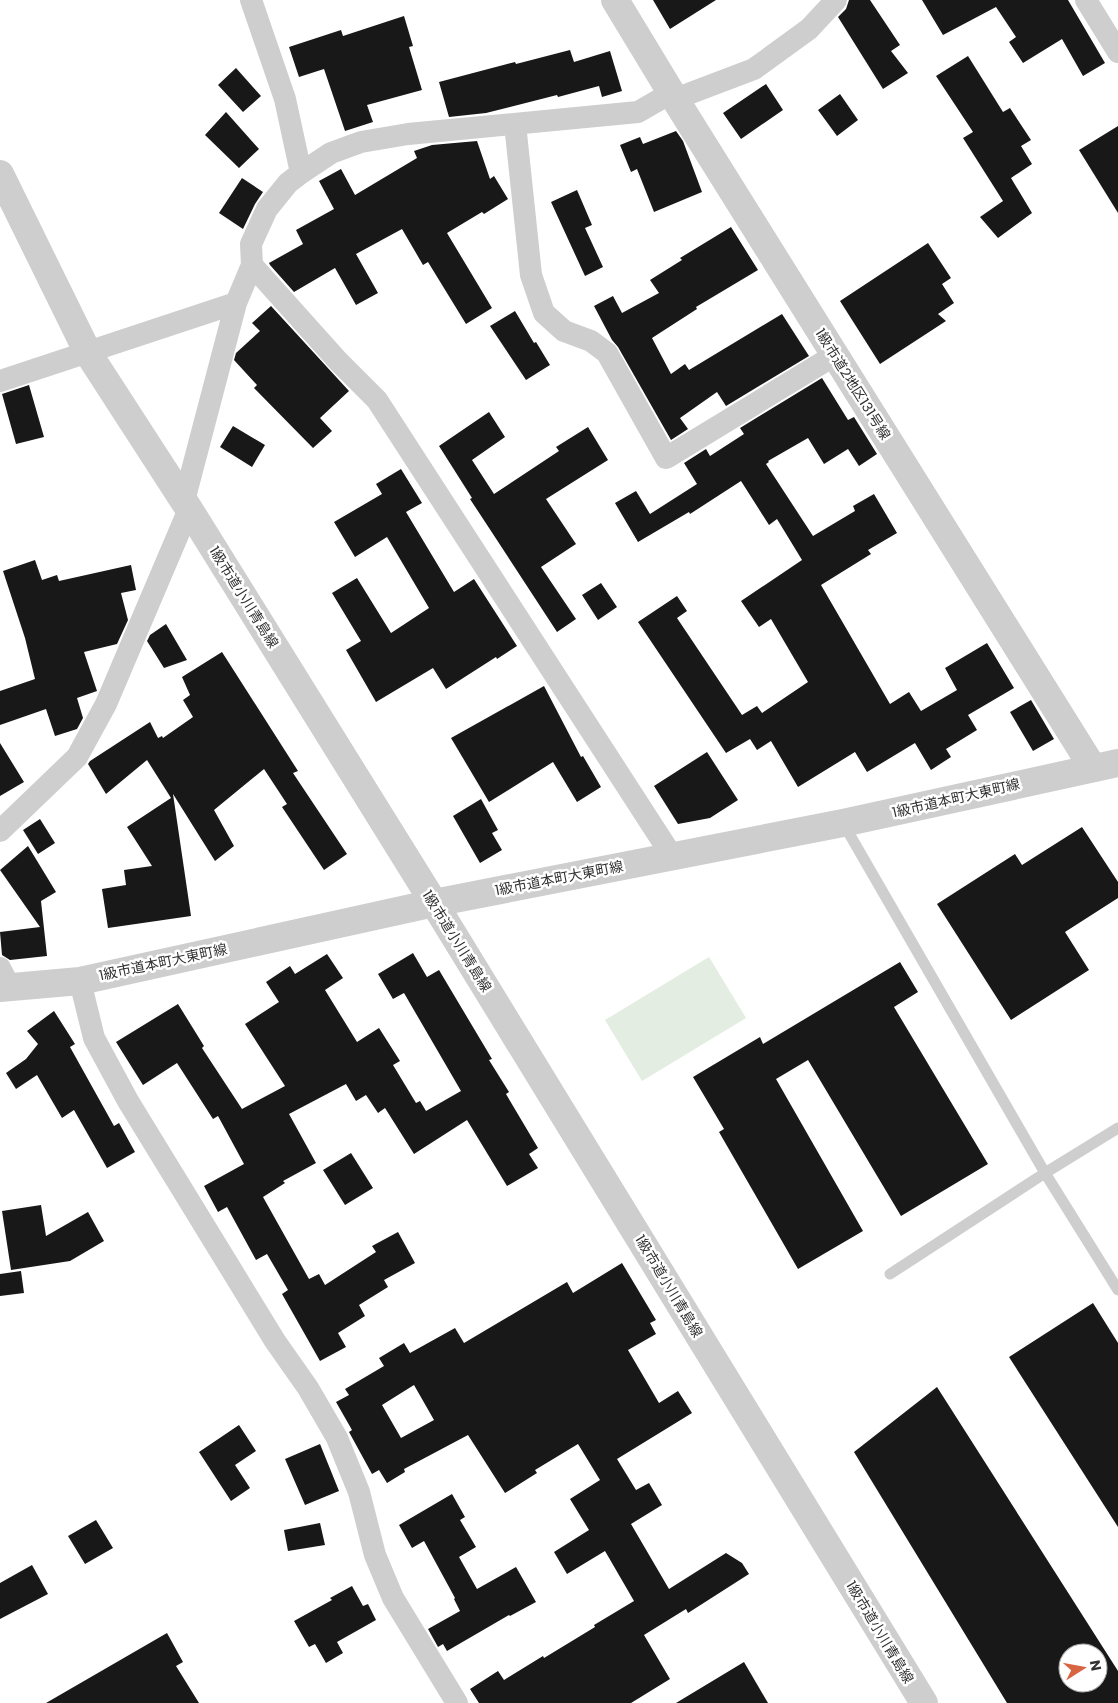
<svg xmlns="http://www.w3.org/2000/svg" width="1118" height="1703" font-family="Poppins,'Noto Sans JP',sans-serif">
<rect width="100%" height="100%" fill="#fff"/>
<!-- pitch -->
<path fill="#e3ede1" d="M709,957L746,1018L642,1081L605,1020Z"/>
<!-- building -->
<path fill="#181818" fill-rule="evenodd" d="M653,0H716L670,29Z
M849,0H870L900,45L891,51L908,73L883,89L838,17L846,9Z
M922,0H1068L1105,63L1083,76L1062,39L1023,63L1009,42L1016,37L996,7L943,35Z
M404,16L413,46L409,47L422,90L367,105L373,122L345,131L324,69L299,77L289,47L341,30L343,36Z
M570,50L574,62L610,51L622,91L602,97L599,86L558,97L557,95L486,113L449,117L439,82L515,62L516,64Z
M968,56L1003,112L1010,108L1031,140L1021,146L1032,164L1011,178L1032,213L998,238L980,217L1003,201L963,138L973,132L936,76Z
M236,68L261,96L243,112L218,85Z
M766,84L783,110L741,139L723,113Z
M840,94L858,120L837,136L818,110Z
M226,112L259,149L239,168L205,135Z
M1118,126V213L1079,150Z
M676,131L683,141L702,192L654,212L637,169L631,172L620,145L640,137L643,144Z
M477,141L490,179L494,176L508,199L484,214L482,212L447,233L492,308L466,324L428,262L423,265L402,229L356,254L378,293L356,305L335,268L294,292L270,265L269,263L303,244L296,230L334,209L319,181L341,169L355,195L417,158L414,151L432,145Z
M242,178L263,192L255,204L243,229L219,213Z
M577,190L592,225L585,228L603,267L585,276L551,202Z
M731,227L758,270L696,307L697,309L652,338L671,374L685,364L689,370L782,314L809,356L726,406L717,392L680,418L688,429L671,440L618,347L612,340L594,306L613,296L622,313L659,293L650,280L682,260L680,258Z
M928,243L951,278L942,284L954,303L938,314L946,321L880,364L840,301Z
M271,306L349,391L320,418L332,431L313,448L254,388L257,385L234,360L236,353L260,331L252,323Z
M515,311L534,343L536,342L550,365L526,380L490,326Z
M822,378L848,420L854,417L877,454L859,466L848,449L824,464L808,438L768,461L769,462L766,464L813,536L855,511L853,506L874,494L897,533L868,550L871,554L821,585L890,704L909,692L921,711L957,690L945,668L987,643L1014,688L968,715L977,730L946,749L951,757L931,770L915,743L867,772L855,752L798,787L771,741L757,750L750,739L726,753L638,622L677,596L687,611L677,618L742,715L757,706L762,713L808,682L771,619L759,627L741,601L802,560L777,519L769,525L741,481L690,514L689,512L638,542L615,503L636,491L650,514L697,484L684,463L706,449L710,456L744,434L740,428Z
M29,385L44,437L16,444L2,394Z
M489,412L505,437L472,460L494,494L559,451L556,447L588,427L608,460L546,499L576,544L541,567L576,619L557,632L493,534L470,499L472,498L439,446Z
M233,426L265,445L252,467L220,447Z
M401,469L422,503L406,512L454,592L474,579L517,646L497,659L496,657L446,689L433,668L376,702L346,650L361,641L332,593L357,578L391,633L429,608L387,537L355,557L334,522L382,494L376,484Z
M35,560L42,580L57,575L59,581L131,565L136,590L121,593L128,620L117,644L84,652L97,691L77,698L83,718L77,729L55,736L46,709L0,725V691L35,679L25,638L3,571Z
M601,583L617,607L598,620L582,595Z
M166,624L187,660L164,668L147,641L150,635Z
M222,652L298,771L293,773L347,854L324,870L282,807L287,804L264,769L214,810L234,846L215,861L173,794L191,916L108,928L102,889L126,885L124,870L152,866L127,827L171,798L147,760L106,794L88,764L90,761L150,722L158,738L162,736L163,738L193,717L183,700L190,695L182,677Z
M544,686L581,757L583,756L601,787L577,802L553,762L489,802L451,738Z
M1031,700L1054,739L1033,751L1010,712Z
M0,743L24,782L0,796Z
M707,752L738,800L710,818L678,824L654,786Z
M481,799L498,830L492,833L502,850L480,863L453,816Z
M40,819L55,843L38,854L23,830Z
M1082,827L1118,882V898L1065,932L1089,970L1011,1020L937,904L1015,854L1022,865Z
M28,846L56,892L41,901L47,956L10,960L2,955L0,932L40,927L0,870Z
M413,953L427,977L439,970L492,1059L489,1060L509,1092L506,1094L538,1148L529,1154L538,1168L507,1186L467,1120L414,1154L385,1108L378,1113L366,1095L356,1101L346,1084L289,1114L316,1163L283,1181L285,1183L263,1197L309,1279L319,1274L325,1285L376,1252L372,1246L398,1232L415,1263L384,1280L388,1287L359,1305L365,1316L338,1333L346,1347L320,1361L282,1294L288,1290L267,1254L256,1260L227,1207L218,1212L204,1186L244,1164L218,1116L213,1119L177,1063L143,1085L116,1042L178,1004L204,1046L202,1048L242,1109L285,1086L245,1024L279,1002L266,982L290,966L295,974L327,954L343,978L325,990L357,1042L379,1028L400,1061L393,1065L416,1103L420,1101L426,1111L461,1091L404,993L393,999L378,974Z
M900,962L918,992L894,1007L988,1164L901,1216L808,1060L776,1079L863,1231L798,1269L719,1132L724,1129L693,1077L760,1037L763,1044Z
M54,1011L75,1044L70,1047L114,1126L119,1123L135,1152L107,1168L74,1110L62,1118L37,1075L16,1089L6,1073L26,1059L38,1044L27,1031Z
M351,1153L373,1188L345,1205L323,1170Z
M41,1205L46,1236L88,1212L104,1241L70,1261L11,1270L2,1211Z
M622,1263L656,1320L650,1323L656,1334L628,1350L659,1403L678,1391L692,1413L617,1459L636,1490L649,1483L662,1505L631,1524L669,1589L726,1553L742,1563L749,1574L688,1613L686,1609L644,1635L670,1679L631,1703H479L470,1689L498,1671L504,1680L543,1656L544,1658L595,1627L594,1625L634,1601L605,1551L567,1574L554,1552L589,1530L570,1499L600,1480L578,1444L535,1470L537,1473L505,1493L468,1435L404,1469L405,1472L387,1483L379,1470L372,1474L349,1432L352,1430L336,1402L349,1395L345,1389L384,1366L379,1358L404,1343L410,1353L455,1328L464,1343L567,1282L573,1293ZM414,1385L434,1420L401,1438L382,1405Z
M21,1271L24,1293L0,1296V1274Z
M1093,1303L1118,1343V1527L1009,1357Z
M937,1387L1118,1671V1703H1007L854,1452ZM1068,1653H1098V1683H1068Z
M239,1425L256,1451L235,1465L250,1488L231,1501L199,1452Z
M320,1444L339,1491L305,1505L285,1459Z
M452,1494L465,1517L460,1520L476,1547L459,1557L477,1589L516,1567L536,1602L510,1616L509,1615L447,1651L443,1644L438,1647L428,1629L460,1611L454,1599L455,1598L424,1541L412,1548L399,1525Z
M96,1520L113,1548L85,1564L68,1536Z
M320,1523L325,1545L288,1551L284,1530Z
M32,1565L48,1594L0,1619V1583Z
M352,1586L363,1606L368,1604L376,1620L337,1642L343,1653L326,1663L315,1644L309,1647L294,1621L332,1600L330,1598Z
M167,1633L183,1662L176,1666L199,1703H46Z
M744,1662L768,1703H676Z"/>
<g fill="none" stroke-linecap="round" stroke-linejoin="round">
<!-- service -->
<path stroke="#cecece" stroke-width="11" d="M843,823L1045,1173L1118,1290
M890,1274L1045,1173L1118,1128"/>
<!-- minor -->
<path stroke="#cecece" stroke-width="22" d="M251,0L285,99L301,173
M1086,0L1118,52
M675,99L754,69L809,29L836,0
M515,124L531,275L544,313L564,331L591,341L607,353L666,458L835,355
M252,265L338,361L377,400L672,856
M0,381L236,303
M184,501L236,303L252,265L251,244L267,209L288,183L301,173L331,153L361,142L408,134L638,112L671,93
M0,831L77,757L106,704L189,509
M0,968L10,987
M80,981L94,1038L128,1101L275,1341L308,1388L337,1438L359,1492L375,1555L393,1598L457,1703"/>
<!-- tertiary -->
<path stroke="#cecece" stroke-width="28" d="M615,0L675,99L1093,768
M0,174L88,353L189,509L434,903L924,1703
M0,988L80,981L434,903L843,823L1118,763"/>
</g>
<g text-anchor="middle" stroke-width="5" stroke-linejoin="round" paint-order="stroke">
<!-- street labels -->
<g font-size="14" fill="#313131" stroke="#fff">
<text transform="translate(853 384) rotate(58)" y="5">1級市道2地区131号線</text>
<text transform="translate(244 597) rotate(58)" y="5">1級市道小川青島線</text>
<text transform="translate(956 798) rotate(-13)" y="5">1級市道本町大東町線</text>
<text transform="translate(559 878) rotate(-11)" y="5">1級市道本町大東町線</text>
<text transform="translate(457 941) rotate(58)" y="5">1級市道小川青島線</text>
<text transform="translate(163 962) rotate(-12)" y="5">1級市道本町大東町線</text>
<text transform="translate(669 1286) rotate(59)" y="5">1級市道小川青島線</text>
<text transform="translate(880 1632) rotate(59)" y="5">1級市道小川青島線</text>
</g>
</g>
<!-- north arrow -->
<g transform="translate(1083 1668) rotate(79)"><circle r="24" fill="#ffffff" stroke="#adadad"/>
<path d="M0-4L9 19L0 12L-9 19Z" fill="#d96442"/>
<text y="-8" font-size="14" font-weight="bold" text-anchor="middle" fill="#313131">N</text>
</g>
</svg>
